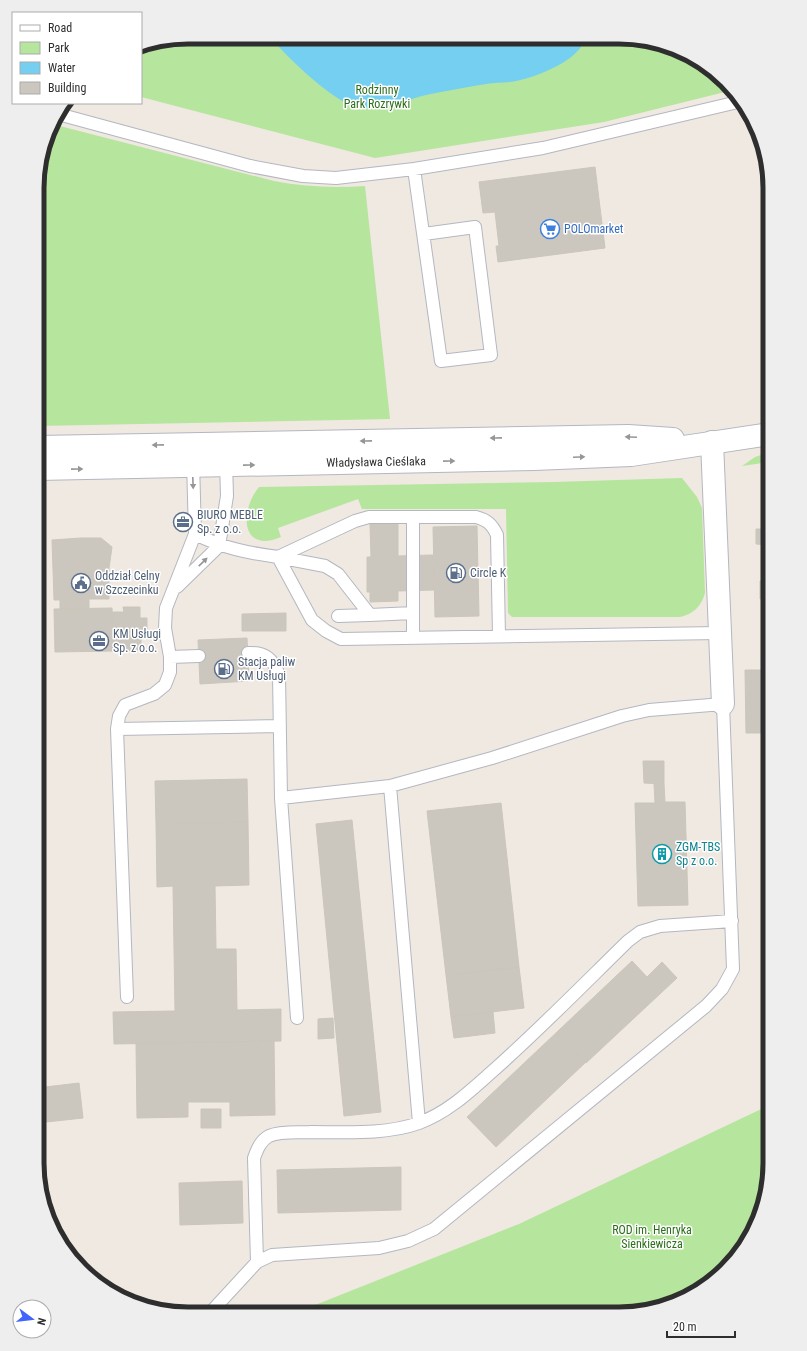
<svg xmlns="http://www.w3.org/2000/svg" width="807" height="1351" font-family="'Roboto Condensed',sans-serif">
<rect width="100%" height="100%" fill="#efe9e1"/>
<!-- green -->
<path fill="#b6e59e" d="M188,37L639,38L677,49L711,68L733,90L604,122L375,158L141,97V46Z
M52,124L274,181C305,187 334,188 365,186L390,419L38,426V168Z
M770,452V462L742,466L755,457Z
M682,478L697,497L702,508L705,593C701,607 693,614 680,617H512L508,613L506,509H362L358,499L278,528L281,537C241,554 239,511 259,487L554,482Z
M770,1105V1173L762,1212L739,1255L711,1283L677,1303L619,1314L295,1313L519,1224Z"/>
<!-- water -->
<path fill="#75cff0" d="M270,37L586,38C578,61 539,76 516,81C506,83 496,82 486,84C466,87 446,91 426,95C406,100 381,111 360,108C335,104 287,57 270,37Z"/>
<!-- building -->
<path fill="#cbc7bf" stroke="#cbc5ba" d="M595,167L605,248L498,262L496,246H499L495,212L483,213L479,182Z
M398,523V556L433,555L434,590L398,591V601L370,602V592H367V557H371L370,524Z
M477,526L479,616L435,617L433,527Z
M756,529H770V545L756,544Z
M81,538H101L112,547L109,568V599H89V609H60V600H54L52,540Z
M760,581H770V599H760Z
M123,607H140V618H147V633H141V650L113,651L112,612H124Z
M112,608L113,651L55,652L54,609Z
M286,613V631H242V614Z
M247,638L249,681L200,684L198,640Z
M745,670H770V733H746Z
M643,761H664V784L644,783Z
M247,779L248,822L156,824L155,781Z
M654,784H664L665,802H685L688,905L638,906L635,803H655Z
M501,803L519,967L446,975L427,811Z
M352,820L381,1112L344,1116L316,824Z
M248,822L249,885L215,886L216,949H236L237,1010L281,1009V1041L114,1044L113,1012L175,1011L173,886L157,887L156,824Z
M632,961L647,977L662,962L677,978L586,1063L557,1032Z
M519,967L524,1008L451,1017L446,975Z
M493,1012L495,1033L454,1038L451,1017Z
M333,1018L334,1038L318,1039V1019Z
M557,1032L586,1062L496,1147L467,1117Z
M274,1041L275,1115L230,1116V1102H188V1117L137,1118L136,1043Z
M79,1083L83,1118L37,1123V1088Z
M201,1109H221V1128H201Z
M401,1167V1210L278,1213L277,1170Z
M242,1181L243,1223L180,1225L179,1183Z"/>
<g fill="none" stroke-linecap="round" stroke-linejoin="round">
<!-- lane casing -->
<g stroke="#b4b7c1" stroke-width="14">
<path id="lane" d="M58,114L250,166L303,176L336,178L414,169L543,148L742,101
M414,169L441,361L491,355L475,227L424,234
M413,517V638
M195,534C223,548 248,553 278,557L312,620L326,631L341,639L719,633
M278,557L355,521L369,517H476C487,520 492,524 497,535L499,636
M278,557L325,566L338,574L370,615L413,613
M177,587L219,546L227,496L226,461
M338,616L370,615
M248,653C265,652 273,659 279,675L281,798L297,1018
M170,657L199,656
M117,729L280,726
M390,786L419,1123
M127,997L117,729L119,716L125,705L154,694L165,685L170,672V657L165,628L166,608L195,534L193,462
M257,1262L254,1158C257,1150 260,1141 269,1136C281,1131 298,1133 311,1132C346,1132 385,1135 419,1123C449,1112 471,1090 495,1069C541,1028 584,984 628,941L640,932L660,926L732,921
M210,1313L257,1262L272,1255L379,1248L408,1241L434,1229L706,1006L722,989L733,969L723,704L649,710L622,716L492,758L390,786L281,798"/>
</g>
<!-- street casing -->
<g stroke="#b4b7c1" stroke-width="24">
<path id="street" d="M712,442L723,704"/>
</g>
<!-- secondary casing -->
<g stroke="#b4b7c1" stroke-width="24">
<path id="secondary" d="M38,447L628,436L673,439
M38,469L534,459L631,455L770,434"/>
</g>
<!-- lane -->
<use href="#lane" stroke="#fff" stroke-width="12"/>
<!-- street -->
<use href="#street" stroke="#fff" stroke-width="22"/>
<!-- secondary -->
<use href="#secondary" stroke="#fff" stroke-width="22"/>
</g>
<!-- one-way arrows -->
<defs><path id="oneway-solid" d="M-6-.8H1V-3.2L6.5 0L1 3.2V.8H-6Z"/></defs>
<g fill="#969696">
<use href="#oneway-solid" transform="translate(631 437) rotate(-177)"/>
<use href="#oneway-solid" transform="translate(496 438) rotate(179)"/>
<use href="#oneway-solid" transform="translate(366 441) rotate(179)"/>
<use href="#oneway-solid" transform="translate(158 445) rotate(179)"/>
<use href="#oneway-solid" transform="translate(579 457) rotate(-2)"/>
<use href="#oneway-solid" transform="translate(449 461) rotate(-1)"/>
<use href="#oneway-solid" transform="translate(249 465) rotate(-1)"/>
<use href="#oneway-solid" transform="translate(77 469) rotate(-1)"/>
<use href="#oneway-solid" transform="translate(193 483) rotate(88)"/>
<use href="#oneway-solid" transform="translate(203 562) rotate(-44)"/>
</g>
<!-- icons -->
<defs>
<g id="supermarket-ring" transform="scale(1)"><circle r="9.5" fill="#fff" stroke="#3f7fe0" stroke-width="1.5"/><path d="M-6-5.5h2.5l.6 2H6L4.5 2H-2.5L-4.4-4H-6ZM-1.5 3.2a1.3 1.3 0 1 0 .1 0ZM3 3.2a1.3 1.3 0 1 0 .1 0Z" fill="#3f7fe0"/></g>
<g id="office-ring" transform="scale(1)"><circle r="9.5" fill="#fff" stroke="#5c6f8a" stroke-width="1.5"/><path d="M-6-3h4V-5.5h4V-3h4V5H-6ZM-1-4.5V-3h2v-1.5ZM-6 0V1H6V0Z" fill="#5c6f8a"/></g>
<g id="fuel-ring" transform="scale(1)"><circle r="9.5" fill="#fff" stroke="#5c6f8a" stroke-width="1.5"/><path d="M-5.5-6h7V0h2V4h1.3V-2.5L3-4.5l.8-.8L6-3V5H2.5V1h-1V6h-7ZM-4.2-4.7v3.2H.2V-4.7Z" fill="#5c6f8a"/></g>
<g id="civic-ring" transform="scale(1)"><circle r="9.5" fill="#fff" stroke="#5c6f8a" stroke-width="1.5"/><path d="M-.6-6.5H3V-4.5H.6V-3L4-1V1h2V6H-6V1h2V-1L-.6-3ZM-1.2 2.5V6h2.4V2.5Z" fill="#5c6f8a"/></g>
<g id="building-ring" transform="scale(1)"><circle r="9.5" fill="#fff" stroke="#0f9aa8" stroke-width="1.5"/><path d="M-4-6H4V6H1V3H-1V6H-4ZM-2.5-4.3h1.7v1.8h-1.7ZM.8-4.3h1.7v1.8H.8ZM-2.5-1h1.7V.8h-1.7ZM.8-1h1.7V.8H.8Z" fill="#0f9aa8"/></g>
</defs>
<g fill-rule="evenodd">
<use href="#supermarket-ring" x="550" y="229"/>
<use href="#office-ring" x="183" y="522"/>
<use href="#fuel-ring" x="456" y="573"/>
<use href="#civic-ring" x="81" y="583"/>
<use href="#office-ring" x="99" y="641"/>
<use href="#fuel-ring" x="224" y="669"/>
<use href="#building-ring" x="662" y="854"/>
</g>
<g text-anchor="middle" stroke-width="3" stroke-linejoin="round" paint-order="stroke">
<!-- park labels -->
<g font-size="12" fill="#2c6e1b" stroke="#fff">
<text x="377" y="94">Rodzinny<tspan x="377" dy="14">Park Rozrywki</tspan></text>
<text x="652" y="1234">ROD im. Henryka<tspan x="652" dy="14">Sienkiewicza</tspan></text>
</g>
<!-- shop labels -->
<g font-size="12" fill="#366cbe" stroke="#fff" text-anchor="start">
<text x="564" y="233">POLOmarket</text>
</g>
<!-- street labels -->
<g font-size="12" fill="#2e2e2e" stroke="#fff">
<text transform="translate(376 462) rotate(-1)" y="4">Władysława Cieślaka</text>
</g>
<!-- service labels -->
<g font-size="12" fill="#4e5e75" stroke="#fff" text-anchor="start">
<text x="197" y="519">BIURO MEBLE<tspan x="197" dy="14">Sp. z o.o.</tspan></text>
<text x="470" y="577">Circle K</text>
<text x="95" y="580">Oddział Celny<tspan x="95" dy="14">w Szczecinku</tspan></text>
<text x="113" y="638">KM Usługi<tspan x="113" dy="14">Sp. z o.o.</tspan></text>
<text x="238" y="666">Stacja paliw<tspan x="238" dy="14">KM Usługi</tspan></text>
</g>
<!-- culture labels -->
<g font-size="12" fill="#0d838f" stroke="#fff" text-anchor="start">
<text x="676" y="851">ZGM-TBS<tspan x="676" dy="14">Sp z o.o.</tspan></text>
</g>
</g>
<!-- crop -->
<path d="M0 0H807V1351H0ZM188 44H619A144 144 0 0 1 763 188V1163A144 144 0 0 1 619 1307H188A144 144 0 0 1 44 1163V188A144 144 0 0 1 188 44Z" fill="#eee" fill-rule="evenodd"/>
<path fill="none" stroke="#2e2e2e" stroke-width="5" d="M188 44H619A144 144 0 0 1 763 188V1163A144 144 0 0 1 619 1307H188A144 144 0 0 1 44 1163V188A144 144 0 0 1 188 44Z"/>
<!-- legend -->
<rect x="12" y="12" width="130" height="92" fill="#ffffff" stroke="#ababab"/>
<rect x="20" y="25" width="20" height="6" fill="#ffffff" stroke="#ababab"/>
<text x="48" y="32" font-size="12" fill="#2e2e2e">Road</text>
<rect x="20" y="42" width="20" height="12" fill="#b6e59e" stroke="#ababab"/>
<text x="48" y="52" font-size="12" fill="#2e2e2e">Park</text>
<rect x="20" y="62" width="20" height="12" fill="#75cff0" stroke="#ababab"/>
<text x="48" y="72" font-size="12" fill="#2e2e2e">Water</text>
<rect x="20" y="82" width="20" height="12" fill="#cbc7bf" stroke="#ababab"/>
<text x="48" y="92" font-size="12" fill="#2e2e2e">Building</text>
<!-- north arrow -->
<g transform="translate(32 1319) rotate(105)"><circle r="19" fill="#ffffff" stroke="#ababab"/>
<path d="M0-3L7 15L0 10L-7 15Z" fill="#4264fb"/>
<text y="-6" font-size="11" font-weight="bold" text-anchor="middle" fill="#2e2e2e">N</text>
</g>
<!-- scale -->
<path d="M667 1331v6h68v-6" fill="none" stroke="#2e2e2e" stroke-width="2"/>
<text x="673" y="1331" font-size="12" fill="#2e2e2e" stroke="#ffffff" stroke-width="3" paint-order="stroke">20 m</text>
</svg>
